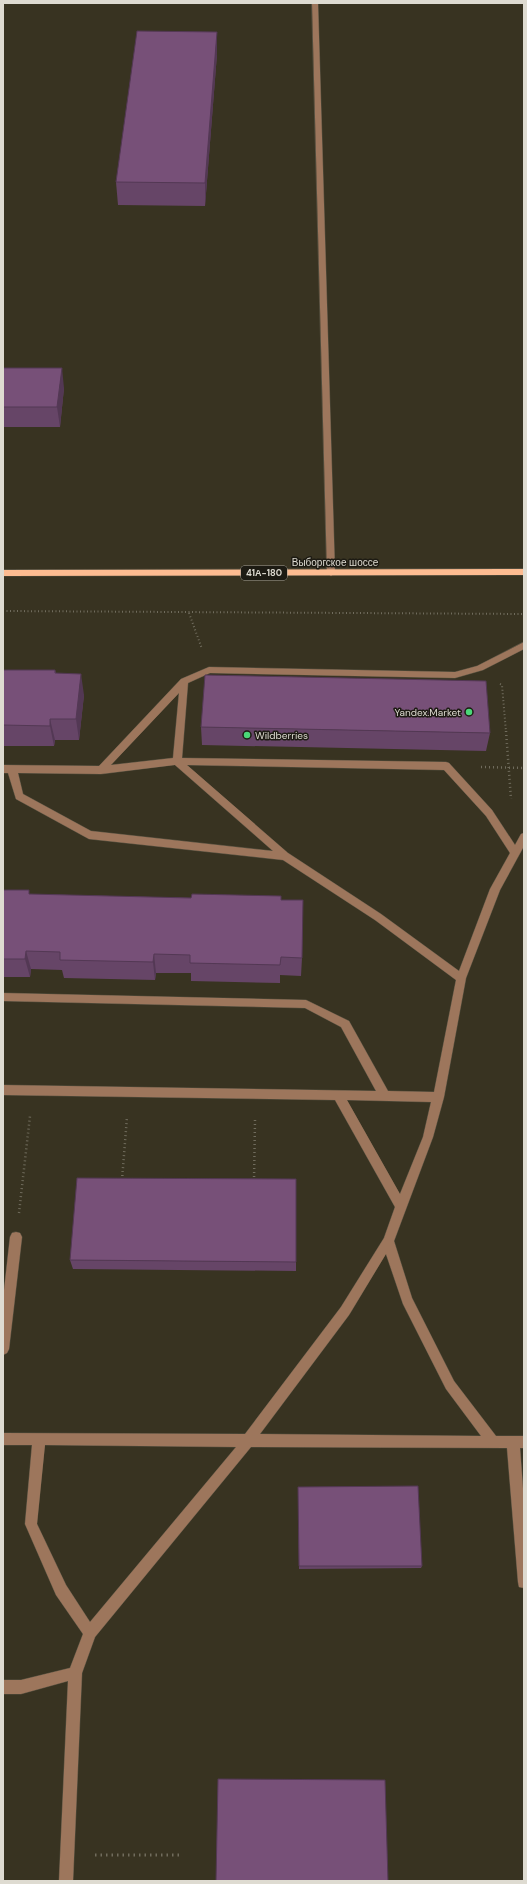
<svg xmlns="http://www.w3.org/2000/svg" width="527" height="1884" font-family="'DM Sans',sans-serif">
<rect width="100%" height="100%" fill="#383321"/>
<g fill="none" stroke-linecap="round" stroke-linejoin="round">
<!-- minor casing -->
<g stroke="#565141" stroke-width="1">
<path id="minor" d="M312,3H318L335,573L331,576L327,573Z
M524,642V649L483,670L455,678L210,673L188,683L182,758L446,762L449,763L492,810L515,845L521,834L524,833V846L500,890L466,978L444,1097L433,1137L394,1241L412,1298L454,1381L496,1436H524V1448H520L524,1502V1588L519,1587L518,1582L507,1448L251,1447L95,1637L82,1673L73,1881H59L68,1681L21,1694H3V1680H21L70,1668L83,1634L56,1595L25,1524L32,1445H3V1433L245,1434L341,1307L384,1238L395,1207L335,1100L3,1095V1085L376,1091L341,1027L305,1008L3,1001V993L306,1000L349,1021L388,1091L434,1092L456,980L375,920L283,860L89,839L16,799L8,773H3V765L99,766L181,679L209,667L455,672L477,666ZM179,693L173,758L111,765ZM175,765L273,851L91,831L23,794L18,773L101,774ZM187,765L444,770L486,816L510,853L490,889L459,971L381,914L288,853ZM347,1100L431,1102L423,1137L400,1194ZM386,1254L403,1304L446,1389L481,1436L260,1434L349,1315ZM45,1445L236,1447L90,1622L66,1585L37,1524Z
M16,1232L20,1233L22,1237L9,1349L7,1353L3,1355V1299L10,1237L12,1233Z"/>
</g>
<!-- major casing -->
<g stroke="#565141" stroke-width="1">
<path id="major" d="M524,569V575L3,576V570Z"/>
</g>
<!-- path-far2 -->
<path stroke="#706c5d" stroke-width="2" stroke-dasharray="1 2.5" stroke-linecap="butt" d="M3,611L524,614
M189,613L202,649
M500,684L502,685L506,732"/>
<!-- path-far1 -->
<path stroke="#706c5d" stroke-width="2.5" stroke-dasharray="1 3" stroke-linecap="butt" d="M506,731L511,799
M481,767L524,768
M122,1180L127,1117
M254,1181L255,1120
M19,1213L30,1116"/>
<!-- path -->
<path stroke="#706c5d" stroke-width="3" stroke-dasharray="1.5 4" stroke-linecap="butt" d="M95,1855H180"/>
<!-- minor -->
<use href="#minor" fill="#9d765c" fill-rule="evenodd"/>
<!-- major -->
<use href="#major" fill="#fdbc91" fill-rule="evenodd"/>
</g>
<!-- wall -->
<path fill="#664567" d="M217,54L205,206L118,205L116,182Z
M3,368L64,388L60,427H3Z
M3,670H55L56,673L84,695L79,740H55L54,746H3Z
M201,727L490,733L486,751L202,745Z
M3,890L30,894L281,900L302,958L301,976L280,975V983L191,981V973H156L155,980L64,978L62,970L31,969L30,977H3Z
M70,1260L296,1262V1271L73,1269Z
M298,1487L422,1566L421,1568L299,1569Z"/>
<!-- shaded-wall -->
<path fill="#533854" d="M217,32V54L205,206V183Z
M62,368L64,388L60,427L57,407Z
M81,674L84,695L79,740L76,719Z
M50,719L55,740L54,746L50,726Z
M26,951L31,969L30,977L25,959Z
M154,954L156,973L155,980L153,962Z"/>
<!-- building -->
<path fill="#775078" stroke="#533854" d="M137,31L217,32L205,183L116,182Z
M3,368H62L57,407H3Z
M3,670H55V673L81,674L76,719H50V726L3,725Z
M205,675L486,681L490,733L201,727Z
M3,890H29V894L191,898L192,894L281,896V900H303L302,958L281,957L280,965L190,963V955L154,954L153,962L60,960V952L26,951L25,959H3Z
M77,1178L296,1179V1262L70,1260Z
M418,1486L422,1566H299L298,1487Z
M218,1779L385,1780L388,1881H216Z"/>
<!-- markers -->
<g fill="#4ad778" stroke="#1d1b13" stroke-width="1.5">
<circle cx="469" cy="712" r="4"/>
<circle cx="247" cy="735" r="4"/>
</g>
<g text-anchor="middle" stroke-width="3" stroke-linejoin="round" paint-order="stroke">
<!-- shield labels -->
<rect fill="#1d1b13" stroke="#a4a198" stroke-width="1" x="241" y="566" width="46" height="14" rx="3"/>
<g font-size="9" font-weight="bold" fill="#dedbd1">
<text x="264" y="576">41А-180</text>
</g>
<!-- street labels -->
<g font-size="10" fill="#dedbd1" stroke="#1d1b13">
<text x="335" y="566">Выборгское шоссе</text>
</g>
<!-- poi labels -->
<g font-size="10" fill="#dedbd1" stroke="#1d1b13" text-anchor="end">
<text x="461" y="716">Yandex.Market</text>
<text x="255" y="739" text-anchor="start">Wildberries</text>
</g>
</g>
<!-- border -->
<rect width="527" height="1884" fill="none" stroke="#dedbd1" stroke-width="8"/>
</svg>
